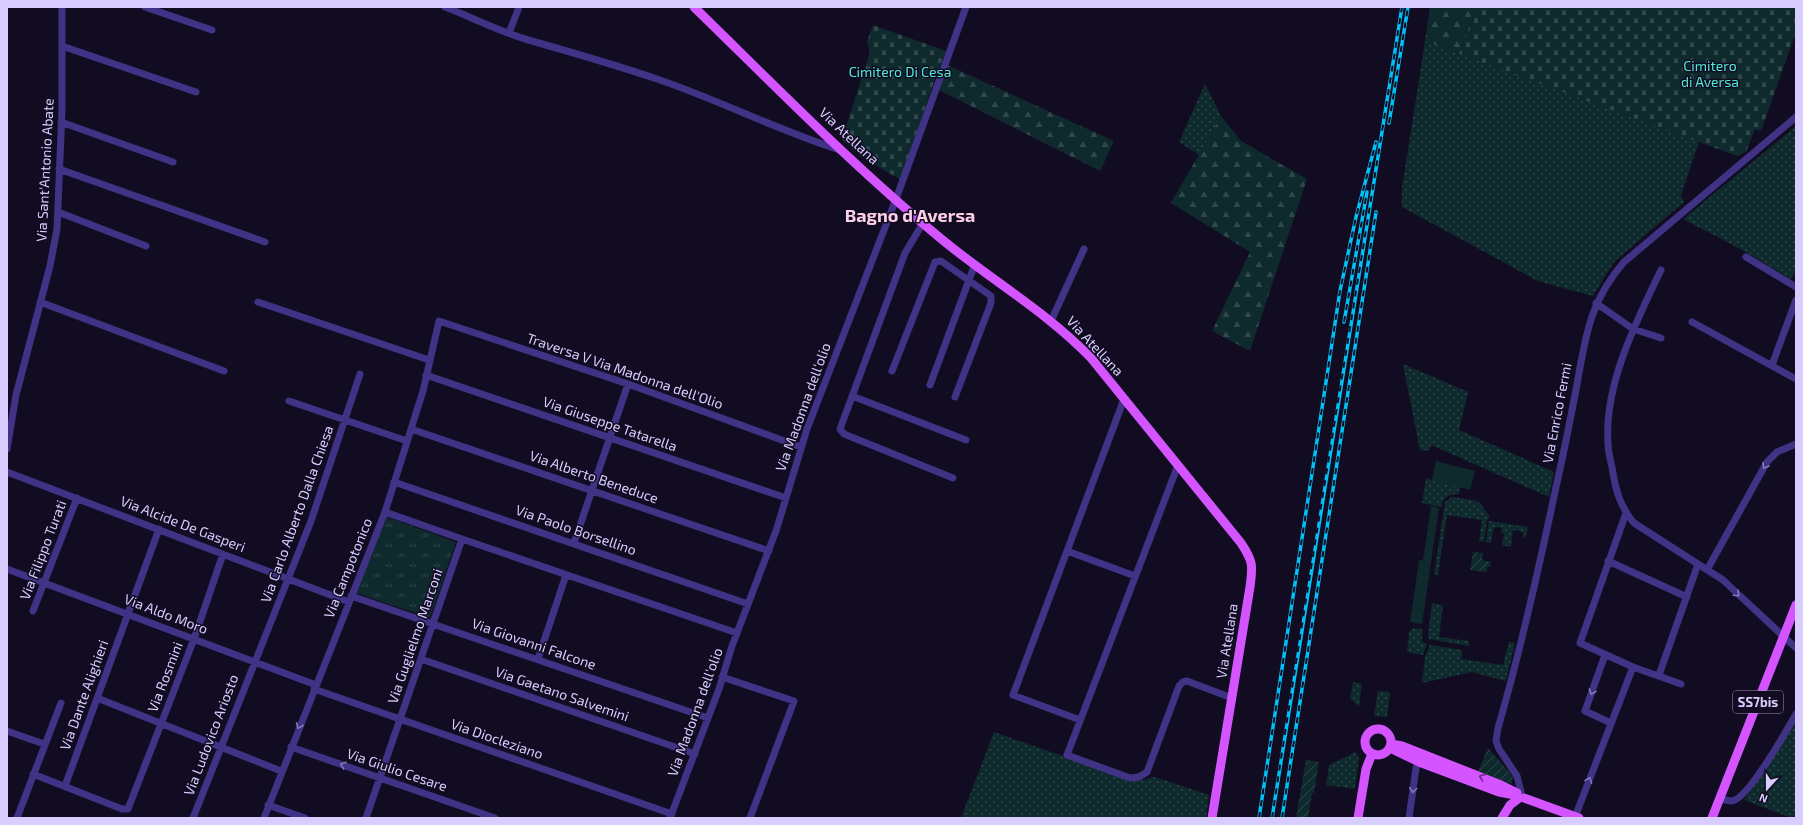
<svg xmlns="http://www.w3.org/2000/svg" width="1803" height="825" font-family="'Exo 2',sans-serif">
<defs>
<pattern id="grass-dots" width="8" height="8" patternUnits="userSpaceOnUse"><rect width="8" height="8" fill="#0e2a2d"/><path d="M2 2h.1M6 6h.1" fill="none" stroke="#30484c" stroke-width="1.8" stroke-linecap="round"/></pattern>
<pattern id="forest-firs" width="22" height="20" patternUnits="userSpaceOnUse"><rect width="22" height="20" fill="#0e2a2d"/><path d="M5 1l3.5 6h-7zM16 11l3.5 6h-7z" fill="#30484c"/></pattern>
<pattern id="cemetery-stones" width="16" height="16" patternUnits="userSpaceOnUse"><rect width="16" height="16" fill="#0e2a2d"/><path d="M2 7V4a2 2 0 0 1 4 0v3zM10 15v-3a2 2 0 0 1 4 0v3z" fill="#30484c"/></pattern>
<pattern id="park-tufts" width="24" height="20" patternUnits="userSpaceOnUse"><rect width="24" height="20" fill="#0e2a2d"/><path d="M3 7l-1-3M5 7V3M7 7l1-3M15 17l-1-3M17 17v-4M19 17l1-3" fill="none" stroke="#30484c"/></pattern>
<pattern id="garden-furrows" width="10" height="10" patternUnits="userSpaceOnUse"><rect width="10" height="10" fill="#0e2a2d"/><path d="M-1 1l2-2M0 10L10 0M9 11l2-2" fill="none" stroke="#30484c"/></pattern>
</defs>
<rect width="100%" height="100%" fill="#120c22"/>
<!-- grass -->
<path fill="url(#grass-dots)" d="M1425,41L1699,142L1681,195L1684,202L1614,262L1593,296L1538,281L1402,207V188Z
M1205,84L1221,116L1199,155L1179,142Z
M1796,126V270L1791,279L1744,251L1683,219Z
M1403,364L1468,392L1459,430L1554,472L1549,497L1431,445L1429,451L1420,450Z
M1426,478L1460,487L1459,494C1449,494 1444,496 1441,507L1422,503Z
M1452,497L1474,500L1480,503L1490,517L1487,520L1484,542L1479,541L1482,520L1447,515L1438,575H1434L1445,502Z
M1489,521L1528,527L1525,539L1523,536V532L1513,530L1511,547L1502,545L1504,533H1501L1502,528L1494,527L1491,543L1486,542Z
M1432,603L1443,605L1439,637L1469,641V646L1429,639L1428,635Z
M1413,628L1422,629V642L1427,644L1423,655L1407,652L1409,632Z
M1509,642L1515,643L1506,681L1472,672L1422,683L1425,657L1430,645L1462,650L1461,659L1503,665Z
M1353,682L1362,684L1359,707L1350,698Z
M1378,691L1388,692L1390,694L1387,717L1374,716Z
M1796,721V818H1792L1744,800Z
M994,732L1128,779L1141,780L1155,777L1209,795L1206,818H961Z
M1356,752L1359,759L1355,789L1326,785L1329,765Z"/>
<!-- forest -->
<path fill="url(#forest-firs)" d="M1430,7H1477L1459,54L1425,41Z
M947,65L1114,141L1100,171L939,90Z
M1221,116L1241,141L1307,179L1250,351L1212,331L1250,252L1171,203Z"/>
<!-- cemetery -->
<path fill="url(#cemetery-stones)" d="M1477,7H1796V32L1761,131L1755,129L1746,152L1737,156L1459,54Z
M873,25L946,51L936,76L901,180L863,158L842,139L870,52L867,42Z"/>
<!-- park -->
<path fill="url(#park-tufts)" d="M387,517L456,542L430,618L356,593Z"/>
<!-- garden -->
<path fill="url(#garden-furrows)" d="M1473,552L1483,553L1482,560L1491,562L1490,567H1487V572L1470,570Z
M1488,748L1511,774L1513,777L1512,784L1478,771Z
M1306,760L1319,762L1314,793H1312L1308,818H1296Z"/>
<!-- pitch -->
<path fill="#0e2a2d" d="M1436,461L1475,471L1470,490L1432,480Z
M1431,506L1439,508L1422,624L1410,622L1419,560H1423Z"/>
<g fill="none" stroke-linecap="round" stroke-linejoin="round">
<!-- minor -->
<path stroke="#403385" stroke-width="7" d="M145,7L212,30
M445,7C474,18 502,33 532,41C574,53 616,65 657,79C719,100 777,130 840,150
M509,33L519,7
M62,46L196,92
M61,122L173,162
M59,169L265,242
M58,212L146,246
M923,223L905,253L840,429L844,434L953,478
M1746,257L1796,287
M1661,270C1636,322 1604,385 1608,443C1608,451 1610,459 1612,467C1615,488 1620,507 1634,523L1723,580L1796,648
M40,302L224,371
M258,302L429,360
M1596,303L1633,329L1661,338
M1051,321L1084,249
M1692,322L1796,379
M1772,365L1796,300
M892,371L935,262L941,261L991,296V303L955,397
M426,375L786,498
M930,385L975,264
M852,396L966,440
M289,401L407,441
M411,429L769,551
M7,449L16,395L50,266L57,229L62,111V7
M1178,465L1067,755L1130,778L1139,777L1147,772L1179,686L1183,682L1187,681L1232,698
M7,472L349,602
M394,482L748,604
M1626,513L1580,643L1633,667L1681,684
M462,539L737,633
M574,543L628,384
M1067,551L1135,576
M1608,561L1687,597
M7,569L316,685
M1707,570L1767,462L1777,452L1796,444
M351,596L708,718
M33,611L77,498
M1605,655L1585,711L1611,723
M421,659L695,754
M538,659L566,575
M1659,675L1698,564
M722,677L794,701L750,818
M314,689L672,814
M97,698L281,771
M1080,720L1013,695L1124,399
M7,731L44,744
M291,747L495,818
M33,774L122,809H128L194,639L223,554
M65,786L159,529
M1521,792L1517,776L1499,749L1496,741L1498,728C1521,649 1539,568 1556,487C1563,457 1569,426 1575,395C1585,343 1587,304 1624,262L1796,117
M1719,799C1723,799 1728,801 1732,801C1748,799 1787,730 1796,714
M268,805L305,818
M1575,817L1633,667
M17,818L61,703
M193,818L311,521L360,374
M264,818L385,512L423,391L439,321L628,384L801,447
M366,818L462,539L385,512
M670,818L719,689L732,646L776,531L807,429L896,199L966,7
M1409,818L1416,768L1419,762"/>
<!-- major -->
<path stroke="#d454ff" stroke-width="9" d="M694,7C774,85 853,166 939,237C989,279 1046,311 1091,358L1241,543C1253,561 1253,565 1250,587L1212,818
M1365 742a13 13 0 1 1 26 0a13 13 0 1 1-26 0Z
M1391,744L1402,746L1501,785L1517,793
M1390,748L1419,762L1499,792L1515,795
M1524,798L1579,818
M1358,818L1366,769L1372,754
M1502,818L1510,805L1518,799
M1712,818L1796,605"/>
<!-- rail casing -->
<g stroke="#00c1f8" stroke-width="3.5">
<path id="rail" d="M1389,123L1408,7
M1344,322L1367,192
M1259,818L1340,291L1356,217L1376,142
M1272,818C1313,547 1359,277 1402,7
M1282,818L1376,212"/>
</g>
<!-- rail -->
<use href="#rail" stroke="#120c22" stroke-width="2" stroke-dasharray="6" stroke-linecap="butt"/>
</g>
<!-- one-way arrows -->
<defs><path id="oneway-chevron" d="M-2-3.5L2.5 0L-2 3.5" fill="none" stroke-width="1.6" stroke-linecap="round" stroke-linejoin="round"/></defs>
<g stroke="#8578bc">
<use href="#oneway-chevron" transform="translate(1765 466) rotate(121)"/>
<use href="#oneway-chevron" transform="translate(1737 594) rotate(43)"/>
<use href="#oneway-chevron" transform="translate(1592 692) rotate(110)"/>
<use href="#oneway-chevron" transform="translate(299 726) rotate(112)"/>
<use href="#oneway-chevron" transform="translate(343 765) rotate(-161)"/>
<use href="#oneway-chevron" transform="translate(1589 780) rotate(-69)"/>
<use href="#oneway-chevron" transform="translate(1413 790) rotate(98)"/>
</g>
<use stroke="#692c85" href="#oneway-chevron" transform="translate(1482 777) rotate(-159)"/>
<g text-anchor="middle" stroke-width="3" stroke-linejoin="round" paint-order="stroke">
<!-- shield labels -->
<rect fill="#120c22" stroke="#9d93bd" stroke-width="1" x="1733" y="691" width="50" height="22" rx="3"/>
<g font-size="13" font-weight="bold" fill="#d9cdff">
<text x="1758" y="707">SS7bis</text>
</g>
<!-- park labels -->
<g font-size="14" fill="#50e8d5" stroke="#120c22">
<text x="1710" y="71">Cimitero<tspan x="1710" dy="16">di Aversa</tspan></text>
<text x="900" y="77">Cimitero Di Cesa</text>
</g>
<!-- street labels -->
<g font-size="14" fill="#d9cdff" stroke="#120c22">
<text transform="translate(849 136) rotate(43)" y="5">Via Atellana</text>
<text transform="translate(45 170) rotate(-87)" y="5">Via Sant'Antonio Abate</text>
<text transform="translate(1095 346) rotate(47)" y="5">Via Atellana</text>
<text transform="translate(625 371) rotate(19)" y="5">Traversa V Via Madonna dell'Olio</text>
<text transform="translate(803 407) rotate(-70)" y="5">Via Madonna dell'olio</text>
<text transform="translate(1557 413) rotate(-79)" y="5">Via Enrico Fermi</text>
<text transform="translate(610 424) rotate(19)" y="5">Via Giuseppe Tatarella</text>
<text transform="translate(594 477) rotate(19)" y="5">Via Alberto Beneduce</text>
<text transform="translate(297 514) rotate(-70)" y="5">Via Carlo Alberto Dalla Chiesa</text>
<text transform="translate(183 524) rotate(21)" y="5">Via Alcide De Gasperi</text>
<text transform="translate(576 530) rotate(19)" y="5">Via Paolo Borsellino</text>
<text transform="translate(43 550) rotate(-69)" y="5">Via Filippo Turati</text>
<text transform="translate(348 568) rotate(-68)" y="5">Via Campotonico</text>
<text transform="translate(166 614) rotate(21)" y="5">Via Aldo Moro</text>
<text transform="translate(415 636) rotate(-71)" y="5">Via Guglielmo Marconi</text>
<text transform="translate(1227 641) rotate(-81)" y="5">Via Atellana</text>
<text transform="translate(534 644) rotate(19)" y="5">Via Giovanni Falcone</text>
<text transform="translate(165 677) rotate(-69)" y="5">Via Rosmini</text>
<text transform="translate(562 694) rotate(19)" y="5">Via Gaetano Salvemini</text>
<text transform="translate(84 695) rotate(-70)" y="5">Via Dante Alighieri</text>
<text transform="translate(695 712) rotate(-70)" y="5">Via Madonna dell'olio</text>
<text transform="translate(211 735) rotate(-69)" y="5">Via Ludovico Ariosto</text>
<text transform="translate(497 739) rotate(19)" y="5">Via Diocleziano</text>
<text transform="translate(397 770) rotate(19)" y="5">Via Giulio Cesare</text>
</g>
<!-- district labels -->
<g font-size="18" font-weight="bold" fill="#ffcfe8" stroke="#120c22">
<text x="910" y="222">Bagno d'Aversa</text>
</g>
</g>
<!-- border -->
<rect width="1803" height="825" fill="none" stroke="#d9cdff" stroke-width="16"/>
<!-- north arrow -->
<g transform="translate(1767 789) rotate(201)" stroke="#120c22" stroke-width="3" paint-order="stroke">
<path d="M0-3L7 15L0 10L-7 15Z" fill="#d9cdff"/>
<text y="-6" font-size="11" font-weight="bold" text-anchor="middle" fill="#d9cdff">N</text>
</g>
</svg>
